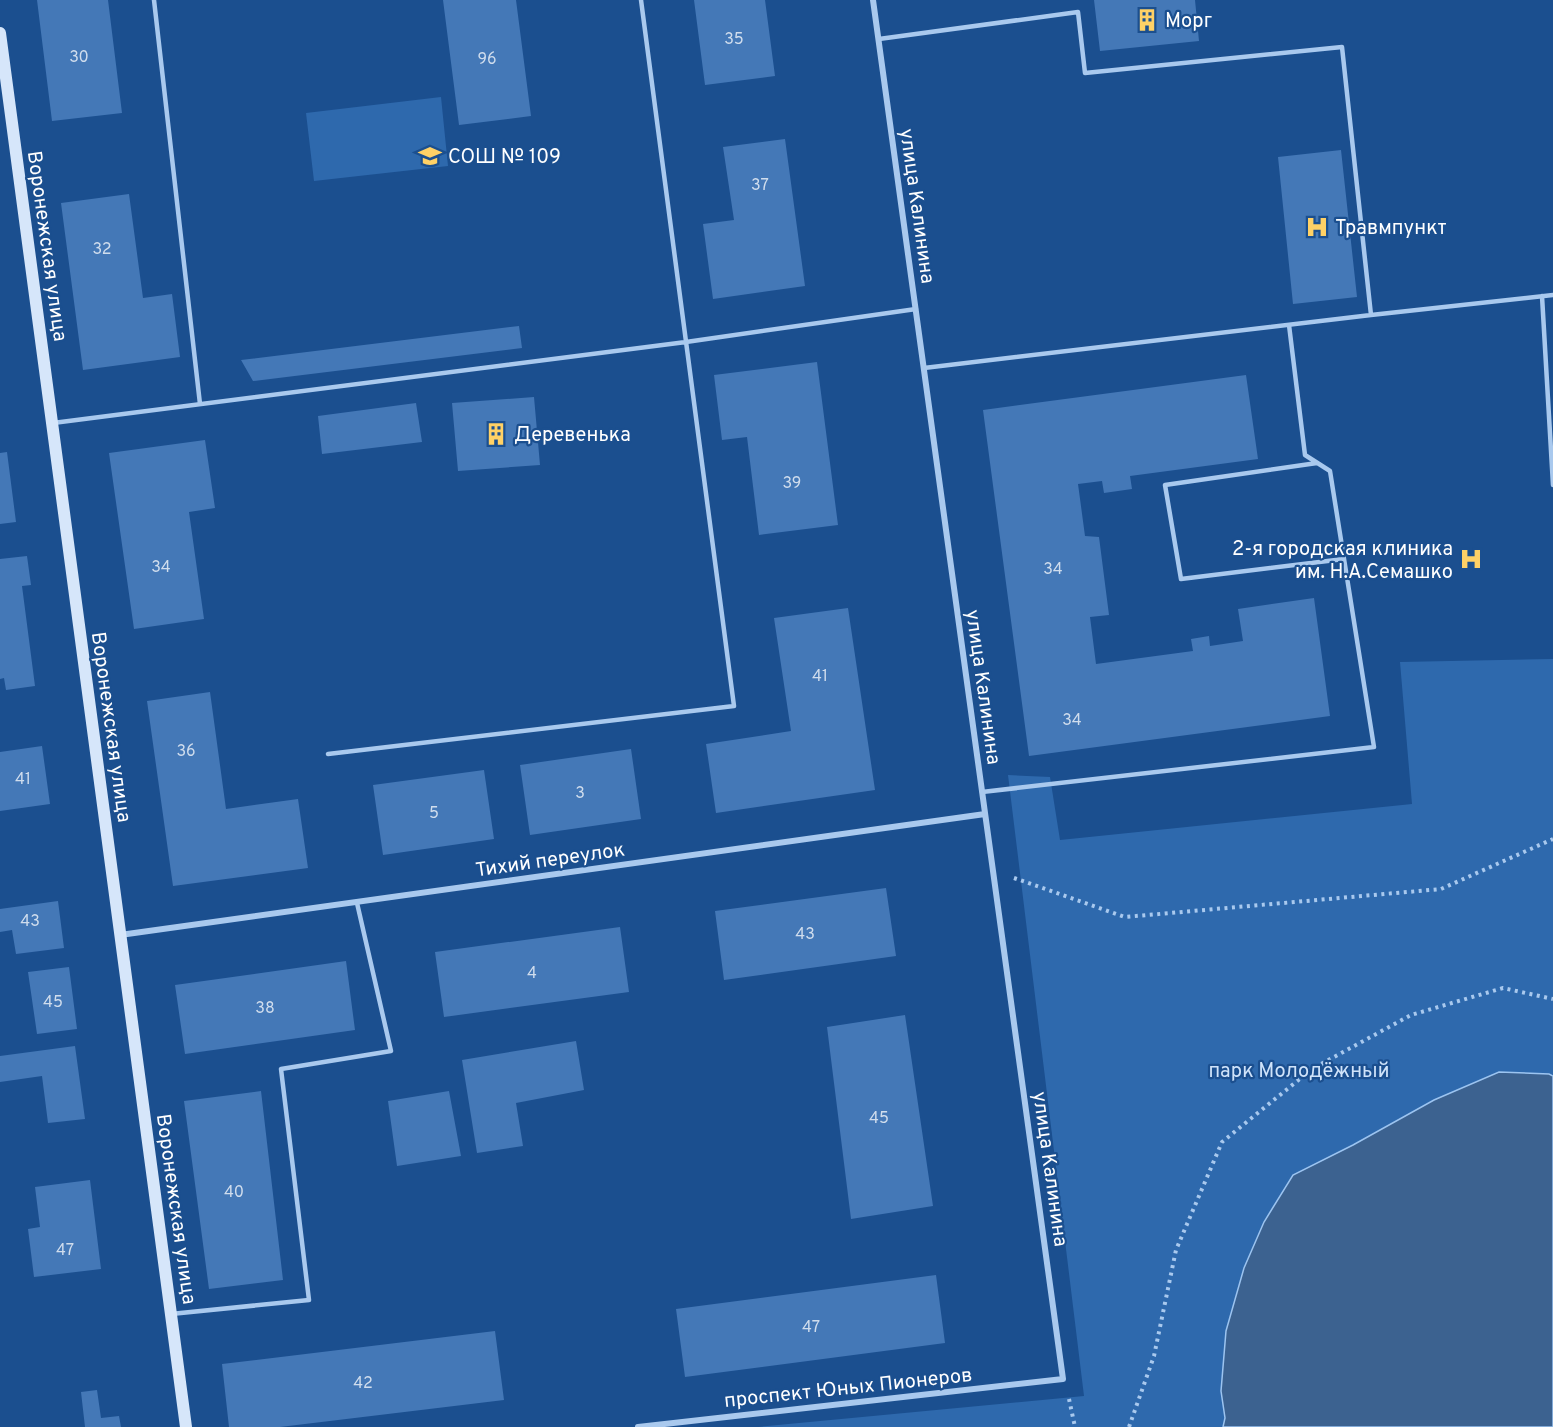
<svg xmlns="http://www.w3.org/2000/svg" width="1553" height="1427" font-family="Overpass,sans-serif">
<rect width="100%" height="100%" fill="#1b4f8f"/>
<!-- green -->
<path fill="#2e69ad" d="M441,97L448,166L314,181L306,113Z
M1553,659V1427H758L1084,1396L1008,775L1050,777L1060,840L1412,804L1400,662Z"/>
<!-- water -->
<path fill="#3c6290" stroke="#9cc4f0" stroke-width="1.5" d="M1499,1072L1549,1074L1553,1076V1427H1223L1225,1418L1221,1391L1226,1331L1244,1268L1264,1222L1293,1175L1353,1145L1434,1100Z"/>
<!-- building -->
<path fill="#4478b7" d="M37,0H108L122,113L52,121Z
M443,0H516L531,116L459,125Z
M694,0H765L775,76L705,85Z
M1094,0H1195L1199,41L1100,51Z
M785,139L805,286L713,299L703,224L734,220L723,147Z
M1341,150L1357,297L1293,304L1278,157Z
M129,194L143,298L172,294L180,357L83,370L61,203Z
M519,326L522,348L253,381L241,360Z
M817,362L838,525L759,535L747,437L722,440L714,375Z
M1246,375L1258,459L1130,476L1132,489L1104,493L1102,481L1078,484L1085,536L1099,537L1109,615L1090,617L1096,664L1193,651L1191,639L1209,636L1210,646L1243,641L1238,609L1314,598L1330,716L1029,756L983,410Z
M534,397L540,465L458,471L452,403Z
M416,403L422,442L322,454L318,416Z
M205,440L215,508L189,512L204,619L134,629L109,453Z
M7,452L16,522L0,524V453Z
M27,556L31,585L22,586L35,686L6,690L4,678L0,679V559Z
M848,608L875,790L716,813L706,744L791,731L774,618Z
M210,692L226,809L298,799L308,868L173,886L147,701Z
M42,746L50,804L0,811V752Z
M631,749L641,819L530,835L520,765Z
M484,770L494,839L383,855L373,785Z
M886,888L896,956L724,980L715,911Z
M58,901L64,948L16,954L12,930L0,932V909Z
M620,927L629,992L444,1017L435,952Z
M346,961L355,1030L185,1054L175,985Z
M69,967L77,1029L37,1034L28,972Z
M905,1015L933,1206L851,1219L827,1027Z
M576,1041L584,1090L516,1103L523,1146L477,1153L462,1060Z
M75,1046L85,1119L48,1123L42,1076L0,1082V1056Z
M261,1091L283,1280L209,1289L184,1101Z
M449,1091L461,1156L397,1166L388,1101Z
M90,1180L101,1269L34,1277L28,1229L40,1227L35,1187Z
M936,1275L945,1343L685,1377L676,1309Z
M495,1331L504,1400L280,1427H229L222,1364Z
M97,1390L101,1418L119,1416L121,1427H85L81,1392Z"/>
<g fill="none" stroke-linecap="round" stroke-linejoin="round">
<!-- path -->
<path stroke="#a9c9ee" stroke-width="4" stroke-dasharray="3 4.5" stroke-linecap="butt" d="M1014,878L1125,917L1441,889L1553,839
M1069,1399L1075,1427
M1129,1427L1154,1356L1176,1250L1222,1142L1312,1069L1411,1015L1503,988L1553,999"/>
<!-- lane -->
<path stroke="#a9c9ee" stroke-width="4.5" d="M154,0L200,404
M879,39L1078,12L1085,73L1342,47L1371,315L924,368
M1542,296L1553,485
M1371,315L1553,295
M53,423L686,342L916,309
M1317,463L1165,485L1181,579L1344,559
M328,754L734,706L641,0
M982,792L1374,747L1330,471L1305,455L1289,325
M171,1314L309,1300L281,1069L391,1051L357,903"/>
<!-- street -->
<path stroke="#a9c9ee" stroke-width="6" d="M120,935L985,814
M638,1427L1063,1379L873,0"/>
<!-- secondary -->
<path stroke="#d6e6fa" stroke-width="12" d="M0,33L186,1427"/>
</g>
<!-- icons -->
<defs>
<g id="building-bare" transform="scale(1.8)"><path d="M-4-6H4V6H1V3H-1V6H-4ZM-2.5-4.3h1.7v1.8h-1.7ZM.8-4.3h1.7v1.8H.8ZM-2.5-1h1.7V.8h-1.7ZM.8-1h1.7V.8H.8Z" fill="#ffd166" stroke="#1b4f8f" stroke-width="2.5" paint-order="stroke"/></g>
<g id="school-bare" transform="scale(1.8)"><path d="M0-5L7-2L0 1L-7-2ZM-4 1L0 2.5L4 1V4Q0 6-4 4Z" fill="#ffd166" stroke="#1b4f8f" stroke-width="2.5" paint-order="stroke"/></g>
<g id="hospital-bare" transform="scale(1.8)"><path d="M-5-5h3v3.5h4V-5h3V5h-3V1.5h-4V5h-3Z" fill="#ffd166" stroke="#1b4f8f" stroke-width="2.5" paint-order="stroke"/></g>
</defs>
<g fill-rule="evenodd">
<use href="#building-bare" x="1147" y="20"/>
<use href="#school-bare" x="430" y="156"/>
<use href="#hospital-bare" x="1317" y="227"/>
<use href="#building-bare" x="496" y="434"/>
<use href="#hospital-bare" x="1471" y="559"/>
</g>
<g text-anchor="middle" stroke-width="4.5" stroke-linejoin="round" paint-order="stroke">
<!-- number labels -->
<g font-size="16" fill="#d0dded">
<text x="734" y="44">35</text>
<text x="79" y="62">30</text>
<text x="487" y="64">96</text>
<text x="760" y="190">37</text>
<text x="102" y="254">32</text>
<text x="792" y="488">39</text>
<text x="161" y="572">34</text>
<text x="1053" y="574">34</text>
<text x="820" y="681">41</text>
<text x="1072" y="725">34</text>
<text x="186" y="756">36</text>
<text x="23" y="784">41</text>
<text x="580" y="798">3</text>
<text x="434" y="818">5</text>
<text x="30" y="926">43</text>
<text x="805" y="939">43</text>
<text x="532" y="978">4</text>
<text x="53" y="1007">45</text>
<text x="265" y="1013">38</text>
<text x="879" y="1123">45</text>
<text x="234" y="1197">40</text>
<text x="65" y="1255">47</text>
<text x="811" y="1332">47</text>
<text x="363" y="1388">42</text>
</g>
<!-- poi labels -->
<g font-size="20" fill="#fff" stroke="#1b4f8f" text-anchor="start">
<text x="1165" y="27">Морг</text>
<text x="448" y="163">СОШ № 109</text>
<text x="1335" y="234">Травмпункт</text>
<text x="514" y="441">Деревенька</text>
<text x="1453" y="555" text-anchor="end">2-я городская клиника<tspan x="1453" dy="23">им. Н.А.Семашко</tspan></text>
</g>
<!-- street labels -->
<g font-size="20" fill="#fff" stroke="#1b4f8f">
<text transform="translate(918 206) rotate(82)" y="7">улица Калинина</text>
<text transform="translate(48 246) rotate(82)" y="7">Воронежская улица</text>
<text transform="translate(984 687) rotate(82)" y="7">улица Калинина</text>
<text transform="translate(112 727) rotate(82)" y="7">Воронежская улица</text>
<text transform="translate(550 859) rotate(-8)" y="7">Тихий переулок</text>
<text transform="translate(1051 1169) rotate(82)" y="7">улица Калинина</text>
<text transform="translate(177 1209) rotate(82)" y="7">Воронежская улица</text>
<text transform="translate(848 1387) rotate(-6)" y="7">проспект Юных Пионеров</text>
</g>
<!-- park labels -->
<g font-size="20" fill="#cfe3fa" stroke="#1b4f8f">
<text x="1299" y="1077">парк Молодёжный</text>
</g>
</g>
</svg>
